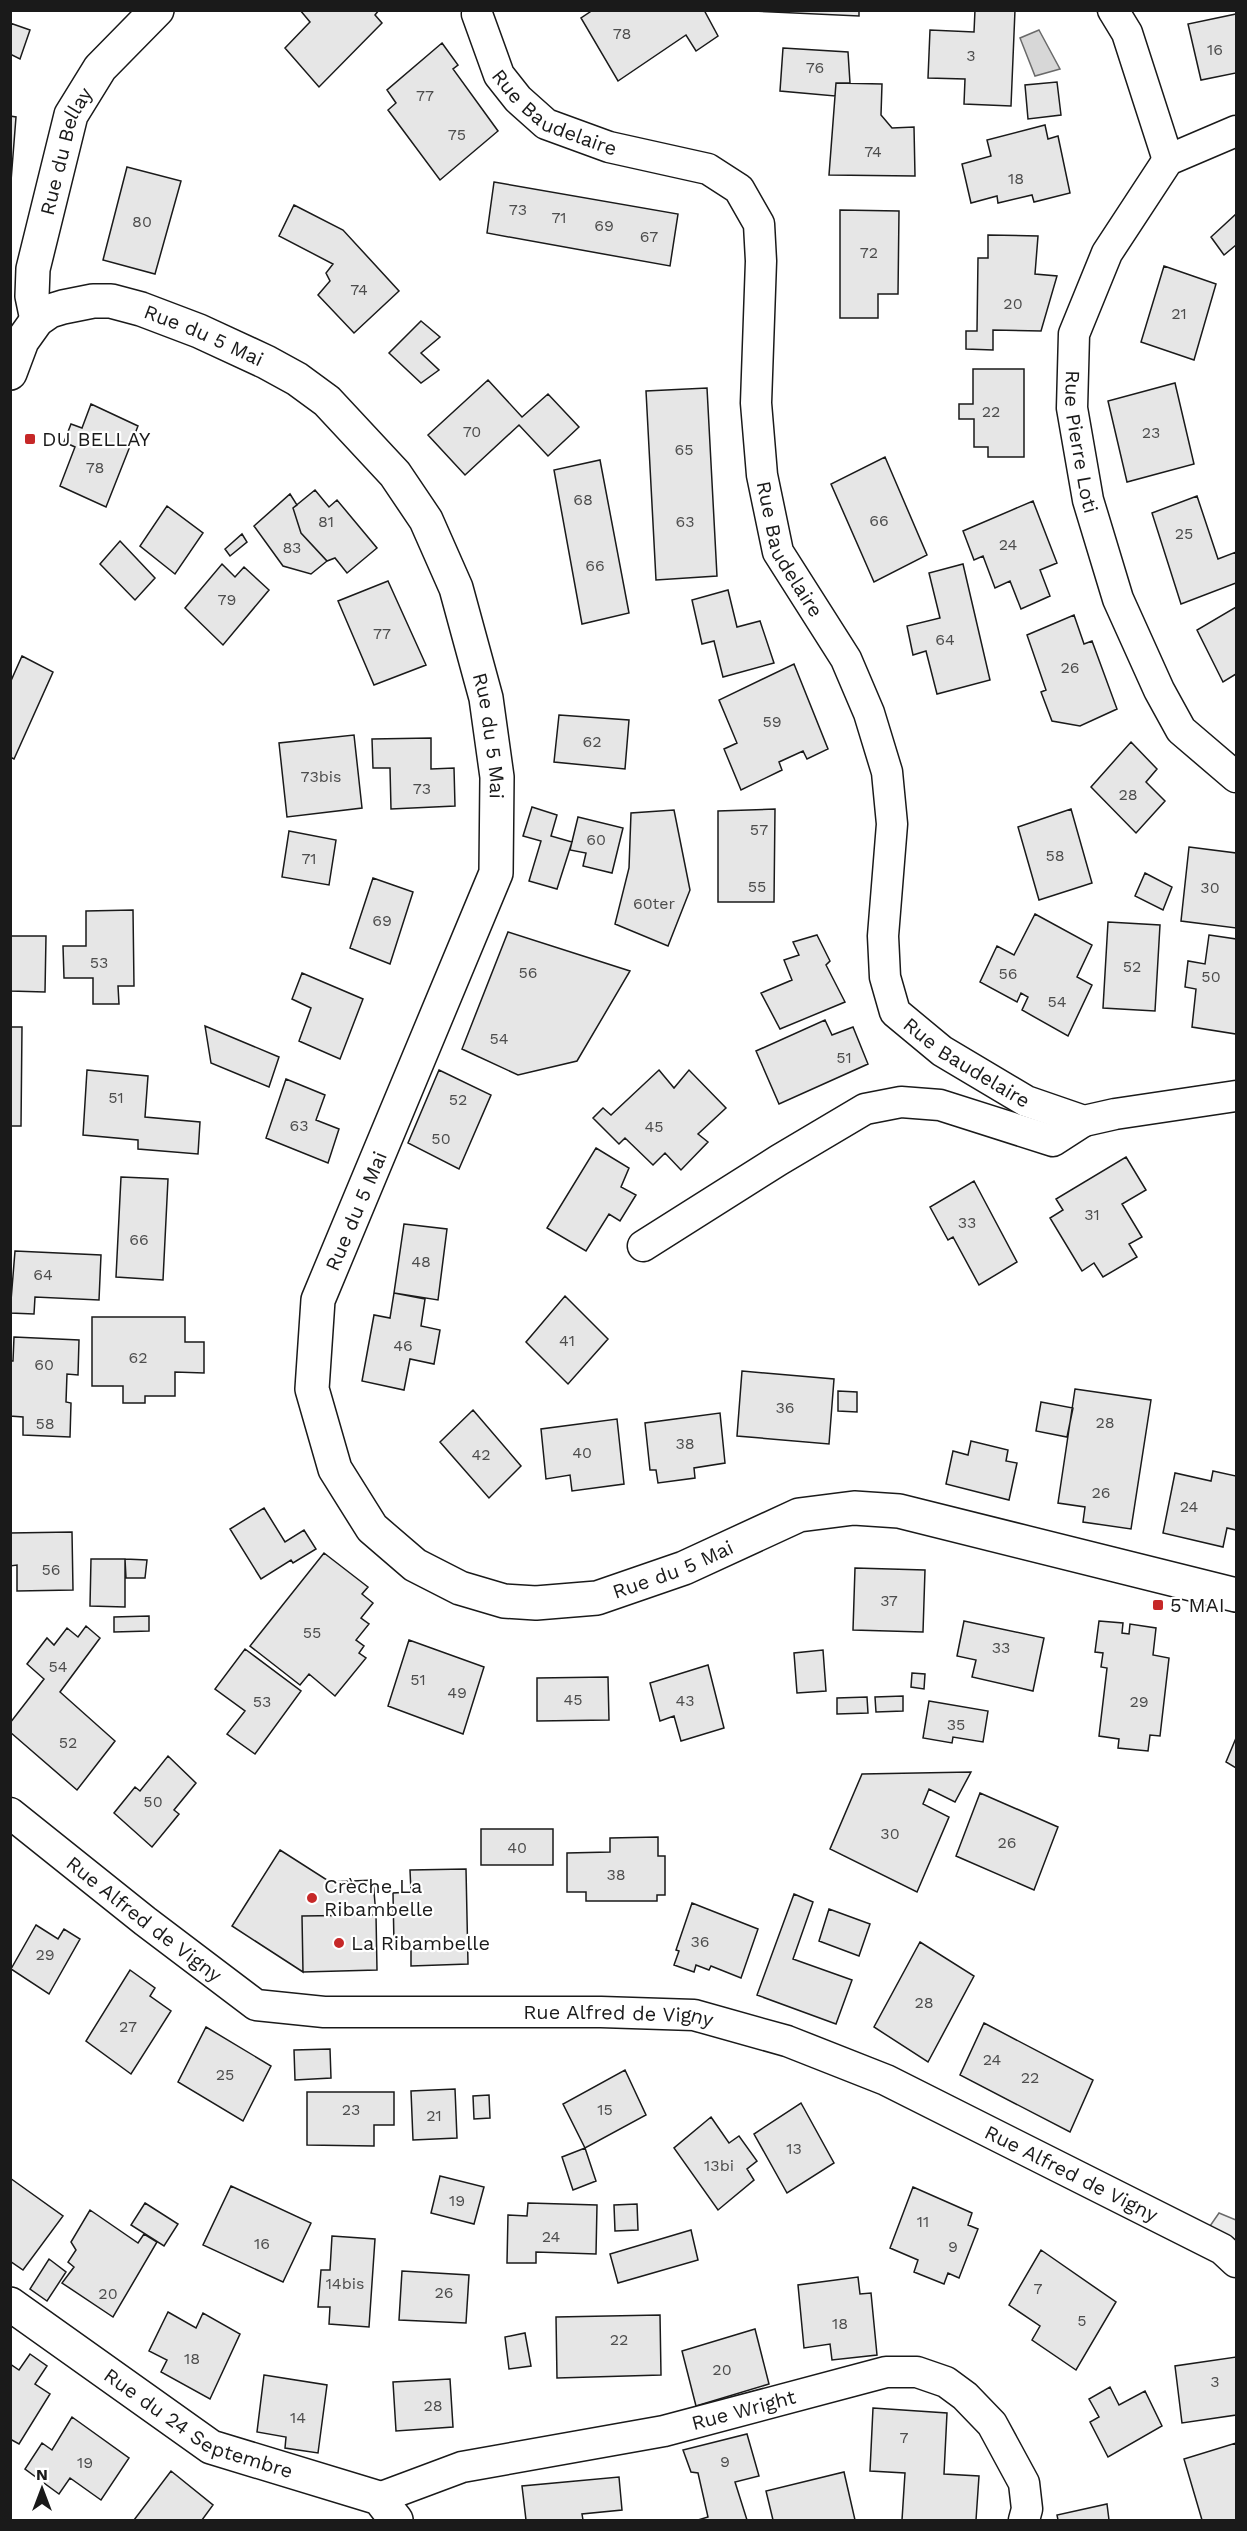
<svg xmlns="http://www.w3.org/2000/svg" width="1247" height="2531" font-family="'Work Sans',sans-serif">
<rect width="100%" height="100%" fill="#fff"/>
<!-- built -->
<path fill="#ededed" stroke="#6a6a6a" stroke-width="1.5" d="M1219,2213L1236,2220V2262L1201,2239Z"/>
<!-- water -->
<path fill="#d7d7d7" stroke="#6a6a6a" stroke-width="1.5" d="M1039,30L1060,69L1035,76L1020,38Z"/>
<!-- building -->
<path fill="#e6e6e6" stroke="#1a1a1a" stroke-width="1.5" d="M300,10H379L375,15L382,23L319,87L285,48L310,22Z
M593,10H704L718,36L696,51L686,35L618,81L581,18Z
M731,10H859V16Z
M975,10H1015L1011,106L964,104L965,79L928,78L930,30L974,32Z
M1236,14V73L1201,80L1188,24Z
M10,23L30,30L20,59L10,54Z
M442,43L458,65L453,69L498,131L440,180L388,110L396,103L387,90Z
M783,48L848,52L850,83H836L835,96L780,91Z
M1057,82L1061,115L1028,119L1025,85Z
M836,83L882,84L881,115L892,128L914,127L915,176L829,175Z
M10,116L16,117L10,194Z
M1045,125L1048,139L1058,136L1070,193L1034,202L1032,195L998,203L997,196L971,203L962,164L991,156L987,140Z
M127,167L181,181L155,274L103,260Z
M494,182L678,214L670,266L487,233Z
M294,205L343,230L399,291L354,333L318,295L330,281L326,273L333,264L279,236Z
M840,210L899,211L898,294H878V318H840Z
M1236,214V245L1224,255L1211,237Z
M988,235L1038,236L1035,274L1057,276L1041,331L993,330V350L966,349V331H977L978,258H988Z
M1164,266L1216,284L1194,360L1141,342Z
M421,321L440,337L421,353L439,370L421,383L389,353Z
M973,369H1024V457H988V447H974V419H959V404H973Z
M488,380L522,417L548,394L579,427L548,456L519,425L465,475L428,435Z
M1175,383L1194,464L1127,482L1108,401Z
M707,388L717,576L656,580L646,391Z
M91,404L138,426L106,507L60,486L75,447L64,442L71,424L82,428Z
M885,457L927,555L874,582L831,484Z
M600,460L629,613L582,624L554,470Z
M315,490L329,507L337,500L377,548L347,573L335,558L327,561L301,533L293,508Z
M290,494L297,505L293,508L301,533L327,561L311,574L283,566L254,526Z
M1197,496L1218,559L1236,552V583L1181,604L1152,513Z
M1033,501L1057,563L1040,570L1050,596L1021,609L1010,581L995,588L983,556L974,560L963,531Z
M167,506L203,533L175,574L140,546Z
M242,534L247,542L230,556L225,549Z
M120,541L155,578L135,600L100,564Z
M222,564L235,577L244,567L269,590L223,645L185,608Z
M963,564L990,680L937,694L926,651L913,655L907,626L940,618L929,573Z
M388,581L426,665L374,685L338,601Z
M728,590L737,627L760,621L774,663L723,677L714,641L702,644L692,600Z
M1236,607V674L1223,682L1197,630Z
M1074,615L1084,644L1092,641L1117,709L1080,726L1052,721L1041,692L1046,690L1027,635Z
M22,656L53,672L14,759L10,757V683Z
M794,664L828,749L807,759L803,751L779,762L782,770L741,790L724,749L737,743L719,700Z
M559,715L629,720L625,769L554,762Z
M354,735L362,808L287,817L279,743Z
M431,738V769L454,768L455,806L391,809L390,768H373L372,739Z
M1131,742L1157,769L1146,782L1165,801L1136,833L1091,787Z
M532,807L557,815L551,836L572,842L557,889L529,881L541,841L523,836Z
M775,809L774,902H718V811Z
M1071,809L1092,883L1039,900L1018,827Z
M674,810L690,890L668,946L615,924L629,868L631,813Z
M578,817L623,828L612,873L583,866L586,853L570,850Z
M289,831L336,840L329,885L282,877Z
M1189,847L1236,853V928L1181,921Z
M1145,873L1172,887L1163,910L1135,896Z
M373,878L413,892L390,964L350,948Z
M133,910L134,986H118L119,1004H93V978H64L63,946H86V911Z
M1035,914L1092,945L1077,977L1092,985L1068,1036L1022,1010L1028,997L1021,993L1017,1002L980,982L997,946L1014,955Z
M1108,922L1160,925L1155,1011L1103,1008Z
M508,932L630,971L577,1061L518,1075L462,1049Z
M817,935L830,961L826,965L845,1002L780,1029L761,993L792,980L784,960L799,955L793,942Z
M1209,935L1236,939V1034L1192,1027L1196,989L1185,987L1188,961L1205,964Z
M10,936H46L45,992L10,991Z
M302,973L363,999L340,1059L299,1041L311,1008L292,999Z
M825,1020L832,1035L853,1027L868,1064L779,1104L756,1051Z
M205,1026L279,1057L269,1087L211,1063Z
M10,1027H22L21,1126H10Z
M87,1070L148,1076L145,1117L200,1122L198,1154L138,1149V1140L83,1135Z
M439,1070L491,1095L459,1169L408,1143Z
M659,1070L674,1088L689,1070L726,1108L698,1134L708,1142L681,1170L665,1153L653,1165L625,1138L619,1144L593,1118L603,1108L611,1115Z
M286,1079L325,1095L316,1120L339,1129L328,1163L266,1138Z
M596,1148L629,1168L621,1187L636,1195L620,1221L609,1214L586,1251L547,1228Z
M1126,1157L1146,1190L1122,1204L1142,1237L1129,1244L1137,1257L1103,1277L1094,1263L1082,1271L1050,1218L1063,1210L1056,1199Z
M121,1177L168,1179L163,1280L116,1277Z
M974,1181L1017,1262L979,1285L953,1237L948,1240L930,1207Z
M404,1224L447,1229L438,1300L394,1293Z
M15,1251L101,1255L99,1300L35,1297L34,1314L10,1313Z
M394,1293L425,1299L421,1326L440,1330L434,1364L410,1359L404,1390L362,1381L374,1315L390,1318Z
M565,1296L608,1339L568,1384L526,1342Z
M92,1317H185V1342H204V1373L175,1372V1396H145V1403H123V1386H92Z
M14,1337L79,1340L78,1375L67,1374L66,1402L71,1403L70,1437L23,1435V1417L10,1416V1361H13Z
M742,1371L834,1379L829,1444L737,1436Z
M1075,1389L1151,1400L1131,1529L1083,1522L1085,1507L1058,1503Z
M838,1391L857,1392V1412L838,1411Z
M1041,1402L1073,1408L1067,1437L1036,1431Z
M473,1410L521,1466L489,1498L440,1442Z
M720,1413L725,1463L694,1468L695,1478L658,1483L656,1470H650L645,1423Z
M617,1419L624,1484L572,1491L570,1475L546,1479L541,1429Z
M971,1441L1008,1450L1006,1461L1017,1463L1009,1500L946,1484L953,1451L968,1455Z
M1213,1471L1236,1476V1530L1227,1528L1223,1547L1163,1533L1175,1473L1211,1481Z
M264,1508L285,1542L304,1530L316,1549L293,1563L291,1560L261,1579L230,1529Z
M72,1532L73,1590L17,1591V1565L10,1566V1533Z
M324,1553L368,1587L362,1594L373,1603L361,1618L369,1624L356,1640L364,1646L359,1653L366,1658L335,1696L309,1674L300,1685L250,1646Z
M91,1559H125V1607L90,1606Z
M125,1559L147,1560L145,1578H126Z
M855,1568L925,1570L923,1632L853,1630Z
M149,1616V1631L114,1632V1617Z
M964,1621L1044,1638L1033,1691L972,1677L976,1660L957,1656Z
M1099,1621L1123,1623L1122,1633L1129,1634L1130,1624L1156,1628L1153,1655L1169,1658L1160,1736L1150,1735L1148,1751L1118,1748L1119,1739L1099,1736L1107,1668L1101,1667L1103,1653L1095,1652Z
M86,1626L100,1638L60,1692L115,1741L77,1790L10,1732V1723L44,1679L27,1664L47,1638L54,1645L67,1628L78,1637Z
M409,1640L484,1667L463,1734L388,1706Z
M245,1649L301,1691L255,1754L227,1734L245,1711L215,1689Z
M823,1650L826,1691L797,1693L794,1653Z
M708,1665L724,1728L681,1741L674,1716L660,1721L650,1683Z
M912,1673L925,1674L924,1689L911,1687Z
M608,1677L609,1720L537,1721V1678Z
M903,1696V1711L876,1712L875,1697Z
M867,1697L868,1713L837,1714V1698Z
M929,1701L988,1711L983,1742L953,1737L952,1743L923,1738Z
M1236,1738V1768L1226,1762Z
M168,1756L196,1783L174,1810L179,1814L152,1847L114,1813L135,1787L140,1791Z
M971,1772L955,1802L929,1789L923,1804L949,1817L917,1892L830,1849L862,1774Z
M980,1793L1058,1827L1034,1890L956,1856Z
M481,1829H553V1865H481Z
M658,1837V1856H665V1895H657V1901H586V1892H567V1853L610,1852V1838Z
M280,1850L330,1882L373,1880L376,1915L302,1916L303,1972L232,1926Z
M466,1869L468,1964L411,1966V1943L394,1944L393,1893L411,1892L410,1870Z
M794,1894L813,1902L793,1959L852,1980L836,2024L757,1995Z
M692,1903L758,1929L741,1978L711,1966L709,1970L696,1965L694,1972L674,1965L679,1951L676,1950Z
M829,1909L870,1924L859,1956L819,1941Z
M376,1915L377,1970L303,1972L302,1916Z
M36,1925L58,1939L64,1929L80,1939L49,1994L11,1969Z
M920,1942L974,1976L928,2062L874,2027Z
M130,1970L155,1988L150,1996L171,2011L131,2074L86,2041Z
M984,2023L1093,2080L1070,2132L960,2075Z
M206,2027L271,2066L243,2121L178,2082Z
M330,2049L331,2078L295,2080L294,2050Z
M625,2070L646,2115L585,2148L563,2104Z
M455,2089L457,2138L413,2140L411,2091Z
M307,2092H394V2125H374V2146L307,2145Z
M489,2095L490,2118L474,2119L473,2096Z
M801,2103L834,2163L787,2193L754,2134Z
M711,2117L729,2143L739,2136L757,2161L747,2169L754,2180L718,2210L674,2148Z
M585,2148L596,2181L573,2190L562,2157Z
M440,2176L484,2187L474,2224L431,2213Z
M10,2178L63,2216L23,2270L10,2261Z
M231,2186L311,2223L283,2282L203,2245Z
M913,2187L972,2213L968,2225L978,2229L959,2278L948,2273L944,2284L914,2272L918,2260L890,2248Z
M145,2203L178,2224L164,2246L131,2225Z
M528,2203L597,2205L596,2254L536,2252V2263H507L508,2215L527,2216Z
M637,2204L638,2230L615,2231L614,2205Z
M90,2210L138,2243L144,2234L157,2242L113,2317L62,2283L74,2267L68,2262L76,2250L71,2242Z
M691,2230L698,2260L618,2283L610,2254Z
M332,2236L375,2239L369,2327L329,2324L330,2307H318L321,2270H330Z
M1041,2250L1116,2302L1076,2370L1032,2340L1040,2326L1009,2305Z
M49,2259L66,2272L47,2301L30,2289Z
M402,2271L469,2275L466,2323L399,2320Z
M858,2277L860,2294L871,2293L877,2355L832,2360L830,2344L804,2348L798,2285Z
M168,2312L196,2328L203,2313L240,2334L210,2399L161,2372L167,2360L149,2351Z
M660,2315L661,2375L557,2378L556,2317Z
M755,2329L769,2384L696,2406L682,2351Z
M525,2333L531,2366L509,2369L505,2337Z
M30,2354L47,2366L35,2384L50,2394L19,2444L10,2439V2364L19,2370Z
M1236,2357V2415L1182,2423L1175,2366Z
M264,2375L327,2385L318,2453L285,2448L286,2437L257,2432Z
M450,2379L453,2427L396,2431L393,2382Z
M1110,2387L1119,2405L1145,2391L1162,2426L1108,2457L1090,2422L1099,2417L1089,2399Z
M873,2408L947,2413L944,2474L979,2476L976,2520H902L905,2473L870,2471Z
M72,2417L129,2458L101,2500L70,2478L59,2494L25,2469L42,2443L52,2450Z
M747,2434L759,2476L735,2482L747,2520H698L708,2517L698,2473L691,2472L683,2450Z
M1236,2443V2520H1202L1184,2459Z
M171,2471L213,2505L202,2520H134Z
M844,2472L855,2520H773L766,2491Z
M619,2477L622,2510L582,2514L583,2520H526L522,2486Z
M1107,2504L1109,2520H1058L1057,2515Z"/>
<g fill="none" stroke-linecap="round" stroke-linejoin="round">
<!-- minor casing -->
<g stroke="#1a1a1a" stroke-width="33">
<g id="minor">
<path d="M1113,10L1127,33L1168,160"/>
<path id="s1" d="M477,14L499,75L518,99L546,124L609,147L708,169L739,189L759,224L761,261L756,403L762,475L778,552L846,659L869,713L887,772L892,824L883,936L885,977L895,1012L942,1051L1026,1101L1084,1121L1115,1114L1236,1096"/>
<path id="s2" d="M1236,131L1168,160L1107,253L1074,334L1072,408L1088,500L1118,599L1159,690L1181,730L1236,777"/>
<path d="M643,1246L779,1160L865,1109L901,1102L940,1105L1053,1141L1084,1121"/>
<path id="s3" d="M10,1813L145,1921L256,2005L324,2012H601L694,2015L787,2041L886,2080L1222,2249L1236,2262"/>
<path id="s4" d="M379,2498L462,2467L664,2431L886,2372H917L946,2382L965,2396L992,2424L1024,2483L1027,2509L1024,2520"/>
</g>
</g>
<!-- tertiary casing -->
<g stroke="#1a1a1a" stroke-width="36">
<g id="tertiary">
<path id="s5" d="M37,320L32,296L33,269L71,115L100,68L157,10"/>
<path id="s6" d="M10,2304L211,2447L379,2498L396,2520"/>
</g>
</g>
<!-- secondary casing -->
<g stroke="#1a1a1a" stroke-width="36">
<g id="secondary">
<path id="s7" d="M10,373L22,341L37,320L50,311L63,307L93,301H111L141,309L199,331L266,362L297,379L327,401L395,474L426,520L456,588L486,698L497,777L496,873L318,1300L312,1389L335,1469L372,1528L415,1565L460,1588L504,1601L536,1603L597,1598L684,1568L799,1515L854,1508L899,1511L1236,1595"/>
</g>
</g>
<!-- minor -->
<use href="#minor" stroke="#fff" stroke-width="30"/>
<!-- tertiary -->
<use href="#tertiary" stroke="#fff" stroke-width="33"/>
<!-- secondary -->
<use href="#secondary" stroke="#fff" stroke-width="33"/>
</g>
<!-- markers -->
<g fill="#c62828" stroke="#fff" stroke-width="2">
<rect x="24" y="433" width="12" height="12" rx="3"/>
<rect x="1152" y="1599" width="12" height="12" rx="3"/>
<circle cx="312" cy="1898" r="6"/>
<circle cx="339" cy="1943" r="6"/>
</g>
<g text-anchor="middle" stroke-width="4.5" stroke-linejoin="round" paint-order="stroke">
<!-- number labels -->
<g font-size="16" fill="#4d4d4d">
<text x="622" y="39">78</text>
<text x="1215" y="55">16</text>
<text x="971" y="61">3</text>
<text x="815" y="73">76</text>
<text x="425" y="101">77</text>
<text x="457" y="140">75</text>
<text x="873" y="157">74</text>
<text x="1016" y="184">18</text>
<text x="518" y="215">73</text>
<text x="559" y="223">71</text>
<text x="142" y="227">80</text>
<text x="604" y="231">69</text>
<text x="649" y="242">67</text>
<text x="869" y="258">72</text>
<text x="359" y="295">74</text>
<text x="1013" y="309">20</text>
<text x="1179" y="319">21</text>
<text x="991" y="417">22</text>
<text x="472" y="437">70</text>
<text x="1151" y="438">23</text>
<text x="684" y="455">65</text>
<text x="95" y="473">78</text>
<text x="583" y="505">68</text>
<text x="879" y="526">66</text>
<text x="326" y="527">81</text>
<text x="685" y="527">63</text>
<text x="1184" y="539">25</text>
<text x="1008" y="550">24</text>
<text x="292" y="553">83</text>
<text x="595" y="571">66</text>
<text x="227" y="605">79</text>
<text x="382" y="639">77</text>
<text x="945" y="645">64</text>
<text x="1070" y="673">26</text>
<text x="772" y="727">59</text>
<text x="592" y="747">62</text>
<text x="321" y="782">73bis</text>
<text x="422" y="794">73</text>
<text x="1128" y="800">28</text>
<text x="759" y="835">57</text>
<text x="596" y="845">60</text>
<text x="1055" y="861">58</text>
<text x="309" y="864">71</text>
<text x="757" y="892">55</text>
<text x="1210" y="893">30</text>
<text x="654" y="909">60ter</text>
<text x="382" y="926">69</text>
<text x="99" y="968">53</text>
<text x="1132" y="972">52</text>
<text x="528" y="978">56</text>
<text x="1008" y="979">56</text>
<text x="1211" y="982">50</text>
<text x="1057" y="1007">54</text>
<text x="499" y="1044">54</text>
<text x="844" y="1063">51</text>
<text x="116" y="1103">51</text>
<text x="458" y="1105">52</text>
<text x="299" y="1131">63</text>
<text x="654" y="1132">45</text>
<text x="441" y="1144">50</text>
<text x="1092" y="1220">31</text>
<text x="967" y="1228">33</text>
<text x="139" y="1245">66</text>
<text x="421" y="1267">48</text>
<text x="43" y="1280">64</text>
<text x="567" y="1346">41</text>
<text x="403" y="1351">46</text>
<text x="138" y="1363">62</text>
<text x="44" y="1370">60</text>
<text x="785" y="1413">36</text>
<text x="1105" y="1428">28</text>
<text x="45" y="1429">58</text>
<text x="685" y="1449">38</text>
<text x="582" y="1458">40</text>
<text x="481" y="1460">42</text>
<text x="1101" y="1498">26</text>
<text x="1189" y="1512">24</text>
<text x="51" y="1575">56</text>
<text x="889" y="1606">37</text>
<text x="312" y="1638">55</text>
<text x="1001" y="1653">33</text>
<text x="58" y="1672">54</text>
<text x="418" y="1685">51</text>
<text x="457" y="1698">49</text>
<text x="573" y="1705">45</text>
<text x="685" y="1706">43</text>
<text x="262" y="1707">53</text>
<text x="1139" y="1707">29</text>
<text x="956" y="1730">35</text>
<text x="68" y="1748">52</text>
<text x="153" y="1807">50</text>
<text x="890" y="1839">30</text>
<text x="1007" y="1848">26</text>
<text x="517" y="1853">40</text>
<text x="616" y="1880">38</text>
<text x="700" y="1947">36</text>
<text x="45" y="1960">29</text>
<text x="924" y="2008">28</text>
<text x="128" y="2032">27</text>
<text x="992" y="2065">24</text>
<text x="225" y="2080">25</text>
<text x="1030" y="2083">22</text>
<text x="351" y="2115">23</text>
<text x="605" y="2115">15</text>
<text x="434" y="2121">21</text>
<text x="794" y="2154">13</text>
<text x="719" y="2171">13bi</text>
<text x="457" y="2206">19</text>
<text x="923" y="2227">11</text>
<text x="551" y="2242">24</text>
<text x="262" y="2249">16</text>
<text x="953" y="2252">9</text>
<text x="345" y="2289">14bis</text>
<text x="1038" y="2294">7</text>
<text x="444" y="2298">26</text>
<text x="108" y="2299">20</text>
<text x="1082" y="2326">5</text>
<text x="840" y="2329">18</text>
<text x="619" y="2345">22</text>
<text x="192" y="2364">18</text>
<text x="722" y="2375">20</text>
<text x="1215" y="2387">3</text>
<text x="433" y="2411">28</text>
<text x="298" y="2423">14</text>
<text x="904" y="2443">7</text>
<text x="725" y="2467">9</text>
<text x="85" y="2468">19</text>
</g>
<!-- street labels -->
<g font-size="20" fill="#1a1a1a" stroke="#fff">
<text dy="7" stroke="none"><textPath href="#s1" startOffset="134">Rue Baudelaire</textPath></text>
<text dy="7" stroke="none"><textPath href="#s5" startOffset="174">Rue du Bellay</textPath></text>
<text dy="7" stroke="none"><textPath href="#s7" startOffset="237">Rue du 5 Mai</textPath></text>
<text dy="7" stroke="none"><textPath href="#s2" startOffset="381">Rue Pierre Loti</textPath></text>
<text dy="7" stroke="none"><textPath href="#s1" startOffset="710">Rue Baudelaire</textPath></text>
<text dy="7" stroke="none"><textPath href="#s7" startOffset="759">Rue du 5 Mai</textPath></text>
<text dy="7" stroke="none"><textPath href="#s1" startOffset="1286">Rue Baudelaire</textPath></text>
<text transform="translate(356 1211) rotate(-67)" y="7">Rue du 5 Mai</text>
<text dy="7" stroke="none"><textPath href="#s7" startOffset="1929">Rue du 5 Mai</textPath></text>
<text dy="7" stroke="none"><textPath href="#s3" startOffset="171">Rue Alfred de Vigny</textPath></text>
<text dy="7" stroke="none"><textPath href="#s3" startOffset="675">Rue Alfred de Vigny</textPath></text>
<text dy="7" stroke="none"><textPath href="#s3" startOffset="1161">Rue Alfred de Vigny</textPath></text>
<text dy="7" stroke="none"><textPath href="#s4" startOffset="376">Rue Wright</textPath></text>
<text dy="7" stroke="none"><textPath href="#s6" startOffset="225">Rue du 24 Septembre</textPath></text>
</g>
<!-- poi labels -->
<g font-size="20" fill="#1a1a1a" stroke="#fff" text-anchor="start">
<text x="42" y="446">DU BELLAY</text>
<text x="1170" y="1612">5 MAI</text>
<text x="324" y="1893">Crèche La<tspan x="324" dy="23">Ribambelle</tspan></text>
<text x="351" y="1950">La Ribambelle</text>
</g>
</g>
<!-- border -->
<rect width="1247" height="2531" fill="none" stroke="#1a1a1a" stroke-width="24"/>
<!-- north arrow -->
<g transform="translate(42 2489)" stroke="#ffffff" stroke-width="4.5" paint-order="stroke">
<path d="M0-4.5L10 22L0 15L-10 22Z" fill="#1a1a1a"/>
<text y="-9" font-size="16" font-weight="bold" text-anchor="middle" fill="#1a1a1a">N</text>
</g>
</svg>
